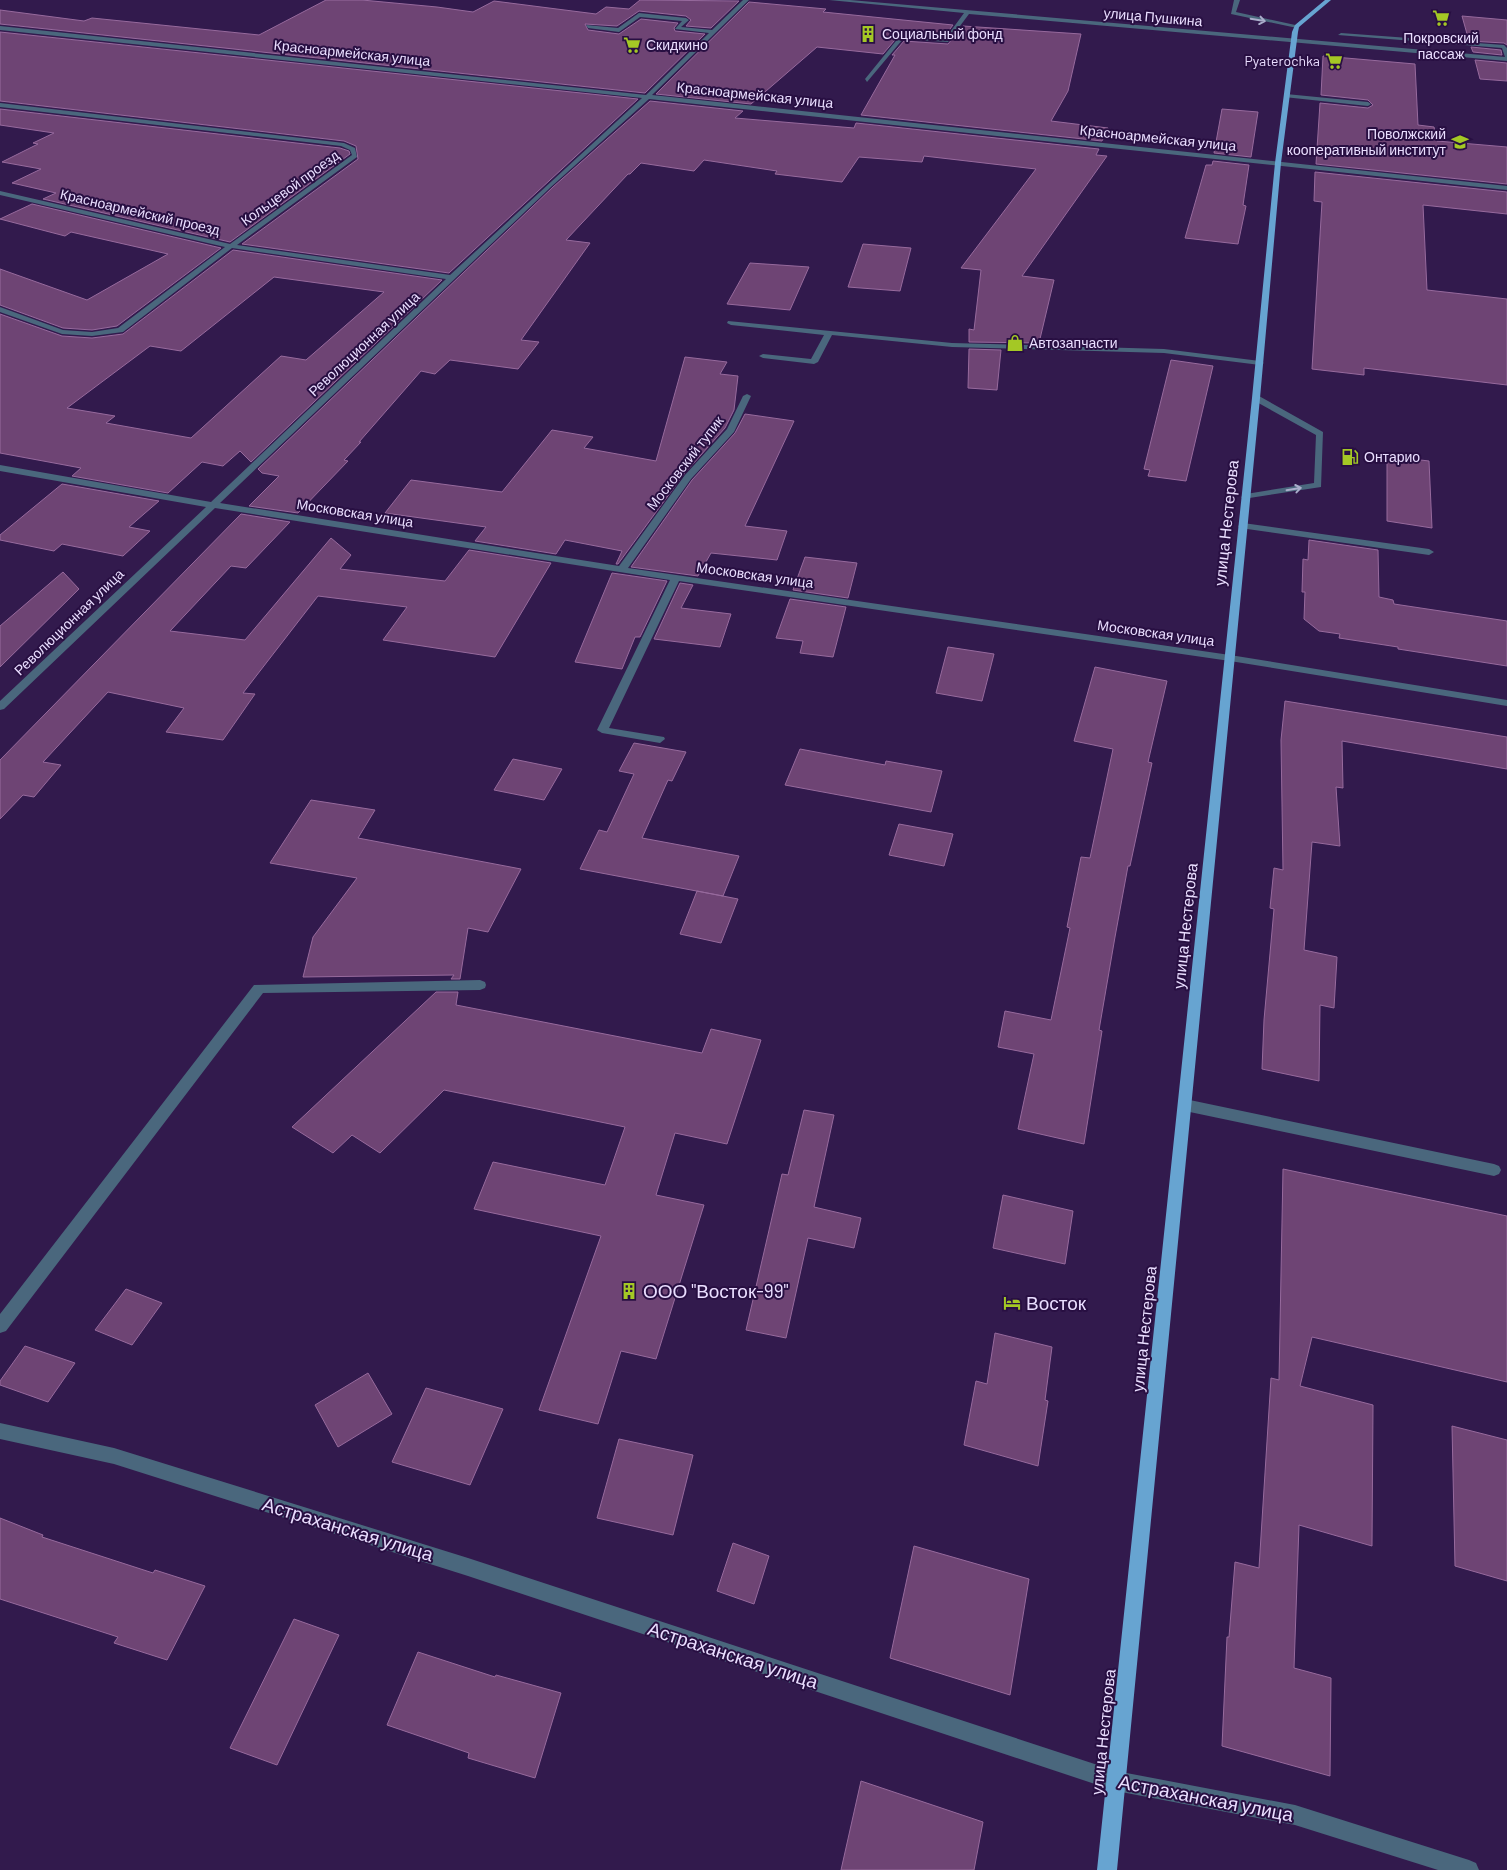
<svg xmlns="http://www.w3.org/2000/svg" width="1507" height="1870" font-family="Barlow,sans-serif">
<rect width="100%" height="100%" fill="#321a4d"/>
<!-- building -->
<path fill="#6e4474" stroke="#976a9d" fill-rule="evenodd" d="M326,0H362L437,7L473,12L494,1L596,14L606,7L629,9L640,0L739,1L711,28L686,26L691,20L686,16L639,11L617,26L585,24L588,30L619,34L641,19L678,23L674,28L675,31L705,34L645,93L0,24V10L84,21L92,18L259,35Z
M749,2L826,9L823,12L953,25L944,37L900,34L883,54L817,47L751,104L656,94Z
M1462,16L1507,20V45L1504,43L1469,41Z
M963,26L1081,34L1068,91L1051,121L1108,128L1102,141L861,115L895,55H892L904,41L948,44Z
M0,32L638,99L449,273L242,244L358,159L356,146L344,141L0,101Z
M1471,47L1501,50L1502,55L1473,52Z
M1323,56L1415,64L1418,125L1434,127L1437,141L1507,147V184L1316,164L1320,103L1368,108L1373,105L1368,100L1321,95Z
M1475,60L1507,63V81L1480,79Z
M650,101L743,111L735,118L854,128L856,123L1099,149L1096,155L1107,156L1022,276L1054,280L1039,343L969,342V329L974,330L981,270L961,268L1036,169L924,156L922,162L859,157L842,182L775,174L777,171L704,160L694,171L641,163L630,174H628L566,240L590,243L521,340L539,342L518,369L450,360L435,374L421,371L359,442H361L344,460L348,461L298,513L249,506L279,476L262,473L258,469L553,187Z
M0,109L340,148L349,151L350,154L230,242L43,199L56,193L12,183L41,169L2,162L38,144L33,143L54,133L0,125Z
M1222,109L1258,112L1251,157L1214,153Z
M1213,161L1249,165L1243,205L1246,206L1238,244L1185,238L1206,165H1212Z
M1315,172L1507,192V214L1423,205L1427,290L1507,299V385L1364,368V375L1312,369L1322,202L1314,201Z
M32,204L221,248L117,326L92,330L63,328L0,305V269L87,300L168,254L71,232L65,236L0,219Z
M863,244L911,248L900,291L848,287Z
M233,250L442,280L251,462L240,451L223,466L202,462L168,493L72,476L81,468L0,453V314L62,336L92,338L123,334ZM274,277L384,292L306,360L281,356L191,438L106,423L115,416L67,408L150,346L181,351Z
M750,263L809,267L790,310L727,304Z
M969,349L1001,350L997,390L968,388Z
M685,357L727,362L720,374L738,376L734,410L725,428L684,474L618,564H616L622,551L565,540L556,554L475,541L486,527L385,513L411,480L502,492L552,430L593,437L584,448L656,461Z
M1171,360L1213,366L1186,481L1148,476L1150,470L1144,469Z
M745,414L794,421L745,526L787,531L777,560L711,553L698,576L631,567L692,480L735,433Z
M1387,456L1429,461L1432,528L1387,521Z
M62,484L159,501L129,527L150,531L123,556L62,544L54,551L0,540V535Z
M241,514L290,522L246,568L231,566L170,631L245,640L331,538L351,555L340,569L445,581L469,550L551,563L495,657L383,640L407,607L318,596L243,693L255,694L223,740L166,732L184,708L108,692L43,762L61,765L34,797L23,795L0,819V760Z
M1309,540L1378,550L1379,597L1393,600L1394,604L1507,621V666L1398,649V647L1339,638L1340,634L1319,631L1304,619L1305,592H1302L1303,559L1308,560Z
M805,557L857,563L848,598L793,590Z
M63,572L79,589L0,667V626Z
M612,573L667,581L640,637H635L622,669L575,662Z
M680,583L693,585L681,608L731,614L720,647L654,639Z
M790,599L846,607L833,657L800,653L803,641L776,638Z
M948,647L994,654L982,701L936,693Z
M1095,667L1167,681L1148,762L1152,763L1130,866H1128L1115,937L1099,1030L1102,1031L1084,1144L1018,1129L1034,1054L998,1047L1005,1011L1051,1020L1070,928L1067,927L1081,857L1090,858L1113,749L1074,741Z
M1285,701L1507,737V769L1342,741L1343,788L1336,787L1340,846L1312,842L1304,950L1337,957L1334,1008L1320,1005L1319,1081L1262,1069L1264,1020L1274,909L1270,908L1274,868L1283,870L1281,740Z
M634,743L686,752L672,781L668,780L642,838L739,856L723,896L580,869L599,830L607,832L634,774L619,771Z
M800,749L885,765L886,761L942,771L931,812L785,785Z
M513,759L562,769L544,800L494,790Z
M311,800L375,810L358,838L521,869L488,932L468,928L460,979H451L454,975L303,977L313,937L357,878L270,863Z
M899,824L953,834L944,866L889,855Z
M697,891L738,899L721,943L680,934Z
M436,992H458L456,1005L702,1053L711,1029L761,1040L727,1144L675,1133L656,1195L704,1205L656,1359L621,1351L598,1424L539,1410L601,1236L474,1209L493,1162L605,1185L625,1127L444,1090L380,1153L352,1135L333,1153L292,1127Z
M804,1110L834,1115L814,1207L861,1218L854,1248L808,1238L786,1338L746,1330L782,1174L788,1175Z
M1283,1169L1507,1216V1382L1312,1337L1300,1386L1373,1405L1372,1546L1299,1525L1294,1668L1331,1678L1330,1776L1222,1746L1227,1637H1229L1235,1562L1259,1568L1271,1378L1279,1380Z
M1003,1195L1073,1211L1065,1264L993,1248Z
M126,1289L162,1303L132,1345L95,1330Z
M995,1333L1052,1347L1045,1400L1048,1401L1038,1466L964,1445L976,1381L987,1384Z
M25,1346L75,1363L48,1402L0,1385V1381Z
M368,1373L392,1414L338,1447L315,1405Z
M426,1388L503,1409L470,1485L392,1462Z
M1452,1426L1507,1440V1581L1455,1566Z
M619,1439L693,1455L673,1535L597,1518Z
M0,1518L43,1535L42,1537L153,1573L155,1570L205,1586L167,1660L114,1643L118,1637L0,1599Z
M733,1543L769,1556L754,1604L717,1591Z
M914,1546L1029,1579L1010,1695L890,1658Z
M294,1619L339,1635L277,1765L230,1748Z
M418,1652L495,1677L496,1675L561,1693L535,1778L468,1758L469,1753L387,1725Z
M861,1781L983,1822L974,1870H841Z"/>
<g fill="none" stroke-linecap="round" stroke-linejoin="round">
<!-- minor -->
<path fill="#4a677d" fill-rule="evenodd" d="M743,0H749L652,95L1507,186V190L649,99L552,186L220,503L619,566L685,475L727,429L743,396L747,394L751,396L734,432L691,479L628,568L1230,655L1507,700V706L1230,661L679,581L609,728L664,737L665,739L660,743L602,733L597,730L670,580L215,508L4,709L0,710V701L206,507L0,471V465L211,502L446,279L232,248L123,332L92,336L62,334L0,312V307L63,330L92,332L118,328L225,247L0,195V191L230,244L352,155L350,150L341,146L0,107V103L344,143L355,148L357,157L237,245L450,275L642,98L0,30V26L646,95L709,33L675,29L682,21L640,17L619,32L588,28L586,25L618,28L639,13L686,18L689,20L681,27L712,30Z
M829,0H850L1505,57L1502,48L1338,35L1341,33L1504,45L1507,48V61L969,14L948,42L903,39L867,82L865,79L900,36L945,39L964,13Z
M1234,0H1240L1236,12L1300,26L1297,28L1231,14Z
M1286,94L1368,102L1371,104L1368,106L1284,97Z
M728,321L952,343L1164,349L1260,361L1264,363L1260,365L1164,353L952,347L832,335L818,362L814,364L763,358L759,356L763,354L811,359L824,335L731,325L727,323Z
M1253,396H1259L1323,432L1321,487L1243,499L1241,497L1246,494L1314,483L1316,435L1253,400Z
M1243,523L1429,549L1434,552L1429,555L1240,528L1238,526Z
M480,980L485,982L486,985L485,988L480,990L263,993L6,1331L0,1333V1314L254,985Z
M1185,1099L1494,1164L1499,1166L1501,1170L1499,1174L1494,1176L1185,1111L1180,1109L1178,1105L1180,1101Z
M0,1423L114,1448L468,1558L1116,1771L1295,1805L1469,1860L1476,1863L1479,1870H1438L1295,1825L1116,1791L468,1576L114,1464L0,1439Z"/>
<!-- major -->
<path fill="#67a4d1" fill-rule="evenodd" d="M1325,0H1331L1299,27L1298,32L1281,163L1260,398L1117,1870H1097L1252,398L1275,163L1292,32L1295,25Z"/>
</g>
<!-- one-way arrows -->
<defs><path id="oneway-shaft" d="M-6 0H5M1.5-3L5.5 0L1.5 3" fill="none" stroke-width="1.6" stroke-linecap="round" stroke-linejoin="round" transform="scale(1.25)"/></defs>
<g stroke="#aaaecb">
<use href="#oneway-shaft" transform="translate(1258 20) rotate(10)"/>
<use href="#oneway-shaft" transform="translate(1294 489) rotate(-9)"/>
</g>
<!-- icons -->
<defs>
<g id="supermarket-bare" transform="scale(1.35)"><path d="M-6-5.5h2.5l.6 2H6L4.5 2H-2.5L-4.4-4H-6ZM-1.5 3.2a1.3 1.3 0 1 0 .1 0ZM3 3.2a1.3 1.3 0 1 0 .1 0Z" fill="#a4c825" stroke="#280f42" stroke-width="2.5" paint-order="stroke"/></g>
<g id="building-bare" transform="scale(1.35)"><path d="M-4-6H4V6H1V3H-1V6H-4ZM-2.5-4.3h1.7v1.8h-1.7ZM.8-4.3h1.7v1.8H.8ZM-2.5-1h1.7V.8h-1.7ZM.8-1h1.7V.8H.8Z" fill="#a4c825" stroke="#280f42" stroke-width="2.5" paint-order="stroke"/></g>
<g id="university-bare" transform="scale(1.35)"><path d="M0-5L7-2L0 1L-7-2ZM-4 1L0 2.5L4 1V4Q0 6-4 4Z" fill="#a4c825" stroke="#280f42" stroke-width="2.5" paint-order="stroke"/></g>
<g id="shop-bare" transform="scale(1.35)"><path d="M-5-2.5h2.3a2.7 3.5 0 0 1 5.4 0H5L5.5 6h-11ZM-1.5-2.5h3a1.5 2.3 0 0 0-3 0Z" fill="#a4c825" stroke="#280f42" stroke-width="2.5" paint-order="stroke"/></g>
<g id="fuel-bare" transform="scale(1.35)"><path d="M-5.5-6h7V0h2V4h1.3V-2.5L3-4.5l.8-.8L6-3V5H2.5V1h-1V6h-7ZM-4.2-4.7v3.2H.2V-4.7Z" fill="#a4c825" stroke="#280f42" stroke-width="2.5" paint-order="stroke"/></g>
<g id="hotel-bare" transform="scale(1.35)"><path d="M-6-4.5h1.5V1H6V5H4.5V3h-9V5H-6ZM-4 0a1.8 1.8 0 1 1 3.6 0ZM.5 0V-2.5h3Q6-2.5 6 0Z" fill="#a4c825" stroke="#280f42" stroke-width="2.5" paint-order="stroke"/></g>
</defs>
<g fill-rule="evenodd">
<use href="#supermarket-bare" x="1441" y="18"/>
<use href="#building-bare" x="868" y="34"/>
<use href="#supermarket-bare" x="632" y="45"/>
<use href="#supermarket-bare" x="1334" y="61"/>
<use href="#university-bare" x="1460" y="142"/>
<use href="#shop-bare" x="1015" y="343"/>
<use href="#fuel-bare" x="1350" y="457"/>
<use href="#building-bare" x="629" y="1291"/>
<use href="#hotel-bare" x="1012" y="1303"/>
</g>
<g text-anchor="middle" stroke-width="4" stroke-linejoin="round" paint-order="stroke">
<!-- far-street labels -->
<g font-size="14" fill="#eadeff" stroke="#280f42">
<text transform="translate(1153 17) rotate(5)" y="5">улица Пушкина</text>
<text transform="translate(352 53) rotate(6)" y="5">Красноармейская улица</text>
<text transform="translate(755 95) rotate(6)" y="5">Красноармейская улица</text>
<text transform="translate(1158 138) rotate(6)" y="5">Красноармейская улица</text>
<text transform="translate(290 188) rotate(-36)" y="5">Кольцевой проезд</text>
<text transform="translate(140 212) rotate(13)" y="5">Красноармейский проезд</text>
<text transform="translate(364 344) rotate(-43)" y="5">Революционная улица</text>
<text transform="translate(685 463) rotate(-52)" y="5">Московский тупик</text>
<text transform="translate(355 513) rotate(9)" y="5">Московская улица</text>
<text transform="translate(755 575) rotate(8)" y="5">Московская улица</text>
<text transform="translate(69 622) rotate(-44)" y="5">Революционная улица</text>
<text transform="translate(1156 633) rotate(8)" y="5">Московская улица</text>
</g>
<!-- far-poi labels -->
<g font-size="14" fill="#eadeff" stroke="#280f42" text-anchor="start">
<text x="882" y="39">Социальный фонд</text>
<text x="1441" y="43" text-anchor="middle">Покровский<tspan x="1441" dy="16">пассаж</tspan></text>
<text x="646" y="50">Скидкино</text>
<text x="1320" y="66" text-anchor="end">Pyaterochka</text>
<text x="1446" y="139" text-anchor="end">Поволжский<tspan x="1446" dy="16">кооперативный институт</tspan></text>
<text x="1029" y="348">Автозапчасти</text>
<text x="1364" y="462">Онтарио</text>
</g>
<!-- street labels -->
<g font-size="16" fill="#eadeff" stroke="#280f42">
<text transform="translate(1226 523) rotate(-84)" y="6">улица Нестерова</text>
<text transform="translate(1185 926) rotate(-84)" y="6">улица Нестерова</text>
<text transform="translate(1144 1329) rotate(-84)" y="6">улица Нестерова</text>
<text transform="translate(1103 1732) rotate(-84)" y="6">улица Нестерова</text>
</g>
<!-- near-poi labels -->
<g font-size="19" fill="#eadeff" stroke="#280f42" text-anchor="start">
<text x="643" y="1298">ООО "Восток-99"</text>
<text x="1026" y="1310">Восток</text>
</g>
<!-- near-street labels -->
<g font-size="19" fill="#eadeff" stroke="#280f42">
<text transform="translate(348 1529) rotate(17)" y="7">Астраханская улица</text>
<text transform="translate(733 1655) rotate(18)" y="7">Астраханская улица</text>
<text transform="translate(1206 1798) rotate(11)" y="7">Астраханская улица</text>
</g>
</g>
</svg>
